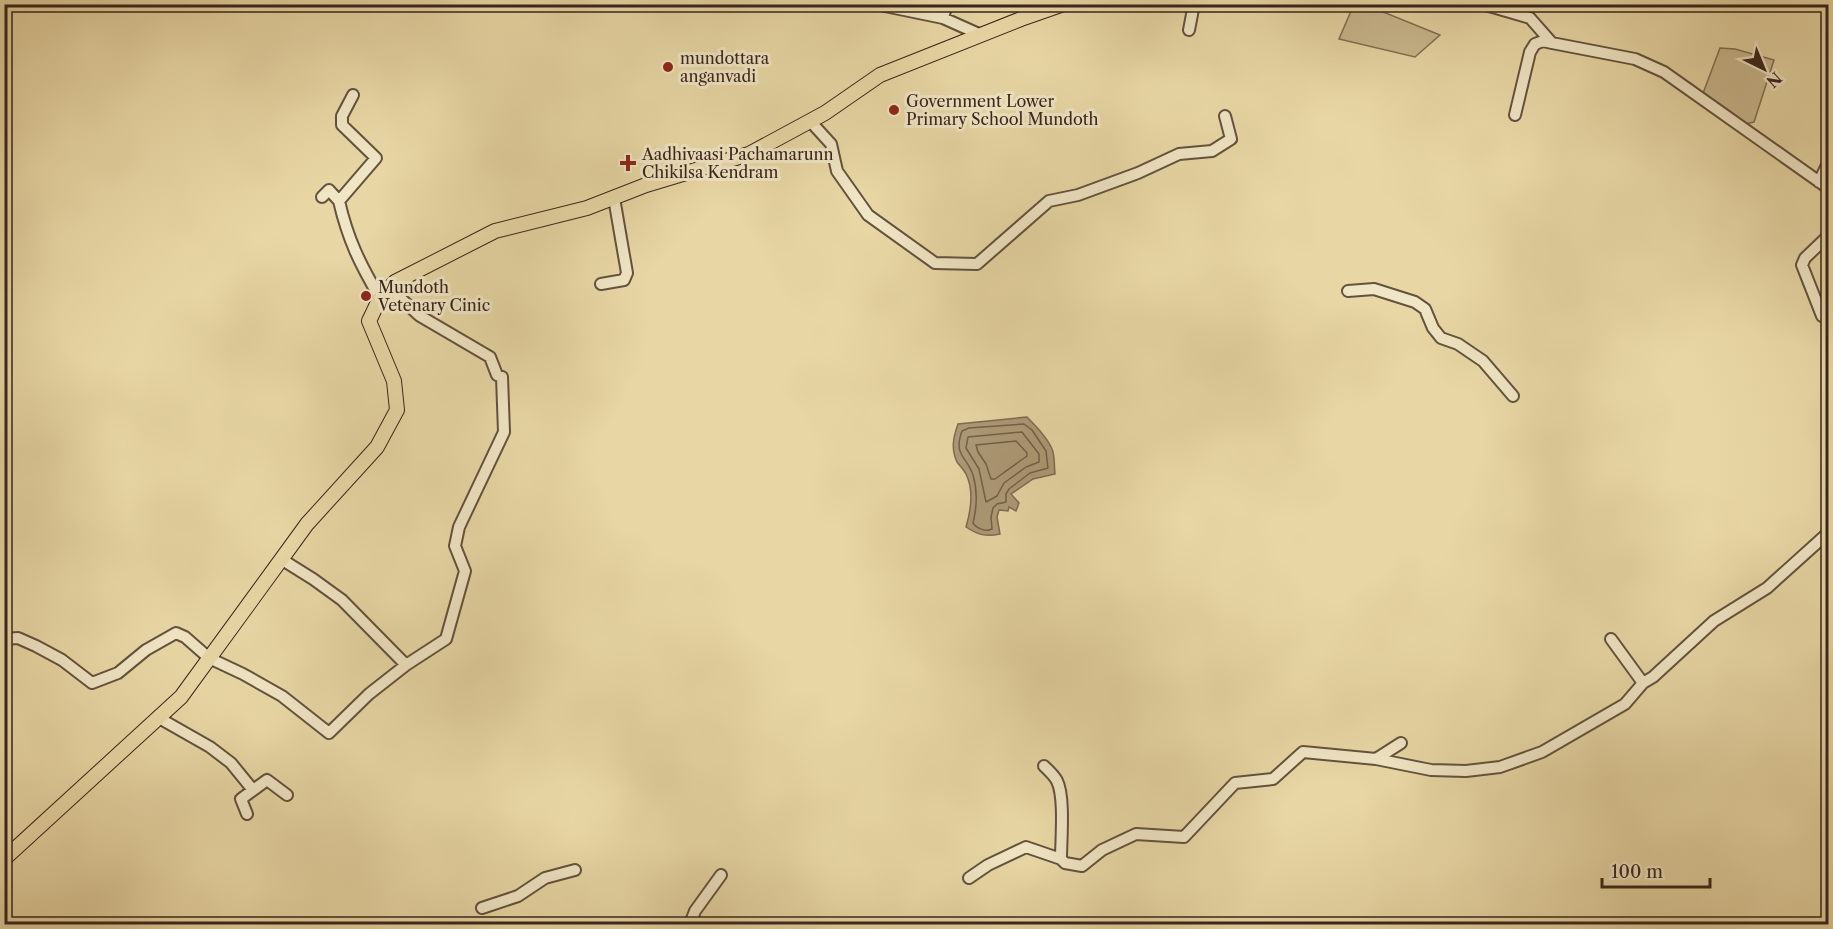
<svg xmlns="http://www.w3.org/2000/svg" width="1833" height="929" font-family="'Libre Caslon Text',serif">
<rect width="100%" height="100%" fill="#e8d7a5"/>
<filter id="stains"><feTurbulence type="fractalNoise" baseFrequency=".00333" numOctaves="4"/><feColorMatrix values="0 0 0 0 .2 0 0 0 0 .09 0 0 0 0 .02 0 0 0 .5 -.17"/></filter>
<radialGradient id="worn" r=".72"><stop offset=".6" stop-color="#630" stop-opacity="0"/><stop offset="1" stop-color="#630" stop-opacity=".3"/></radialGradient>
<!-- green -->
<path fill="#cab98e" stroke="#806f55" stroke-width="1.5" d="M1354,4L1366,5L1440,35L1415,57L1339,39Z
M1720,48L1735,49L1774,60L1754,122L1741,125L1702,96Z"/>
<!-- water -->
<path fill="#ac9a76" stroke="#7d6b52" stroke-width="1.5" d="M1027,417C1034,424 1048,439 1052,449C1055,455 1054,466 1055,474L1033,479L1011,494L1019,503L1016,511L1009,507L1008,511L999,510L997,517L1000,534C986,537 978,535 966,527C971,510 974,490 966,474C964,470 960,466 957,462C951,449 953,438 958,424Z"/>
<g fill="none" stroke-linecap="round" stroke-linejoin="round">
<!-- shore -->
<path stroke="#726049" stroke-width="1.5" d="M1024,424L1032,430L1046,451L1048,468L1030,473L1009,489L1006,494V502L997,504L993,508L991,517L992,529C986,532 977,529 973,523C977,507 978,492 973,475C967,456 953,456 962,431L969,428Z
M1022,432L1039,454V462L1026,467L1004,483L997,496L986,502L979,469L966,448L968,437Z
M1016,441L1027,453V456L995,479H991L986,464L978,452L976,445Z"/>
<!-- minor casing -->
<g stroke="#63523e" stroke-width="14">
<path id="minor" d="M875,4L943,18L981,35
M1482,4L1530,18L1552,43L1635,59L1664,72L1828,188
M943,18L947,4
M1189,30L1194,4
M353,95L342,116V125L376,158L339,201C348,240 360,264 380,298
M1515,115L1530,52L1535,44L1543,41L1552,43
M810,121L831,144L837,171L868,215L935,263L977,264L1049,201L1078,195L1138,173L1179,154L1212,151L1231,139L1225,116
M1819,182L1828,163
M322,197L329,190L339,201
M601,284L624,280L627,273L614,198
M1348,291L1374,289L1415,302L1425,309L1433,328L1441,338L1458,344L1483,361L1513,396
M1822,316L1802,265L1805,258L1828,236
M281,559L313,579L342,600L406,665
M4,639L18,638L36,646L62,660L92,683L118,673L146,650L176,633L185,637L209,658L243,674L282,696L329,733L369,694L406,665L446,639L465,571L455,546L459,527L504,432L502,377L497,375L490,357L420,316L389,288
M1611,639L1643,683
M159,718L210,747L231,763L253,790
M1376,759L1401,743
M1044,766C1048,770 1054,775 1057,781C1065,797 1061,840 1061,859L1065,863L1082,866L1102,850L1136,834L1184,837L1235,783L1273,779L1303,752L1376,759L1431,770L1466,771L1500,767L1542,752L1625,704L1643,683L1653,677L1714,621L1767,588L1828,533
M247,814L241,799L267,780L287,795
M969,878L988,865L1026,847L1061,859
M482,908L518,896L545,878L575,870
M690,924L695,911L721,875"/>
</g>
<!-- major casing -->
<g stroke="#37251c" stroke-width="16">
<path id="major" d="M4,859L181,697L307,524L377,447L397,410L394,381L369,321L380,298L395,282L495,231L587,208L646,185L749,154L825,113L880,75L1021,19L1064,4"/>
</g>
<!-- minor -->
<use href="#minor" stroke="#f0e5c4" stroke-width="10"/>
<!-- major -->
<use href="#major" stroke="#e8d7a5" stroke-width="14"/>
</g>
<!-- markers -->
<g fill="#8f2418" stroke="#f0e5c4" stroke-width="2">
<circle cx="668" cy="67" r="6"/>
<circle cx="894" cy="110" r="6"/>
<path d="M625 154h6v6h6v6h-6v6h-6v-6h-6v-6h6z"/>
<circle cx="366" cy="296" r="6"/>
</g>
<g text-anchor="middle" stroke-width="6" stroke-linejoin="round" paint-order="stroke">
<!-- poi labels -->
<g font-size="16" fill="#37251c" stroke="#f0e5c4" text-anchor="start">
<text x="680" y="64">mundottara<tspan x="680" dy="18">anganvadi</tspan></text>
<text x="906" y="107">Government Lower<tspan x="906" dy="18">Primary School Mundoth</tspan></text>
<text x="642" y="160">Aadhivaasi Pachamarunn<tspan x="642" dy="18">Chikilsa Kendram</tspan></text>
<text x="378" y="293">Mundoth<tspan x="378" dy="18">Vetenary Cinic</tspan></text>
</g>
</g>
<!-- margin -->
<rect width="1833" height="929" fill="none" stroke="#e8d7a5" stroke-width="24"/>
<rect x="6" y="6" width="1821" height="917" fill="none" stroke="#37251c" stroke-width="3"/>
<rect x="12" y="12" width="1809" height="905" fill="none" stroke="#37251c" stroke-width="1.5"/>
<!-- north arrow -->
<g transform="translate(1764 69) rotate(137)" stroke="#f0e5c4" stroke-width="4.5" paint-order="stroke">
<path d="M0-4.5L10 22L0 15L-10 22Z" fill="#37251c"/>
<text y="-9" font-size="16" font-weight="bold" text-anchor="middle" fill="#37251c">N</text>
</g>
<!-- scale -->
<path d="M1602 878v9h108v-9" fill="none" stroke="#37251c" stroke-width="3"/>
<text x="1611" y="878" font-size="18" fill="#37251c" stroke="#f0e5c4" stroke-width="4.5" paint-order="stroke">100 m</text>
<rect width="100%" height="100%" filter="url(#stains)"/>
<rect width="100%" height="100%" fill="url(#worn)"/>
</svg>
